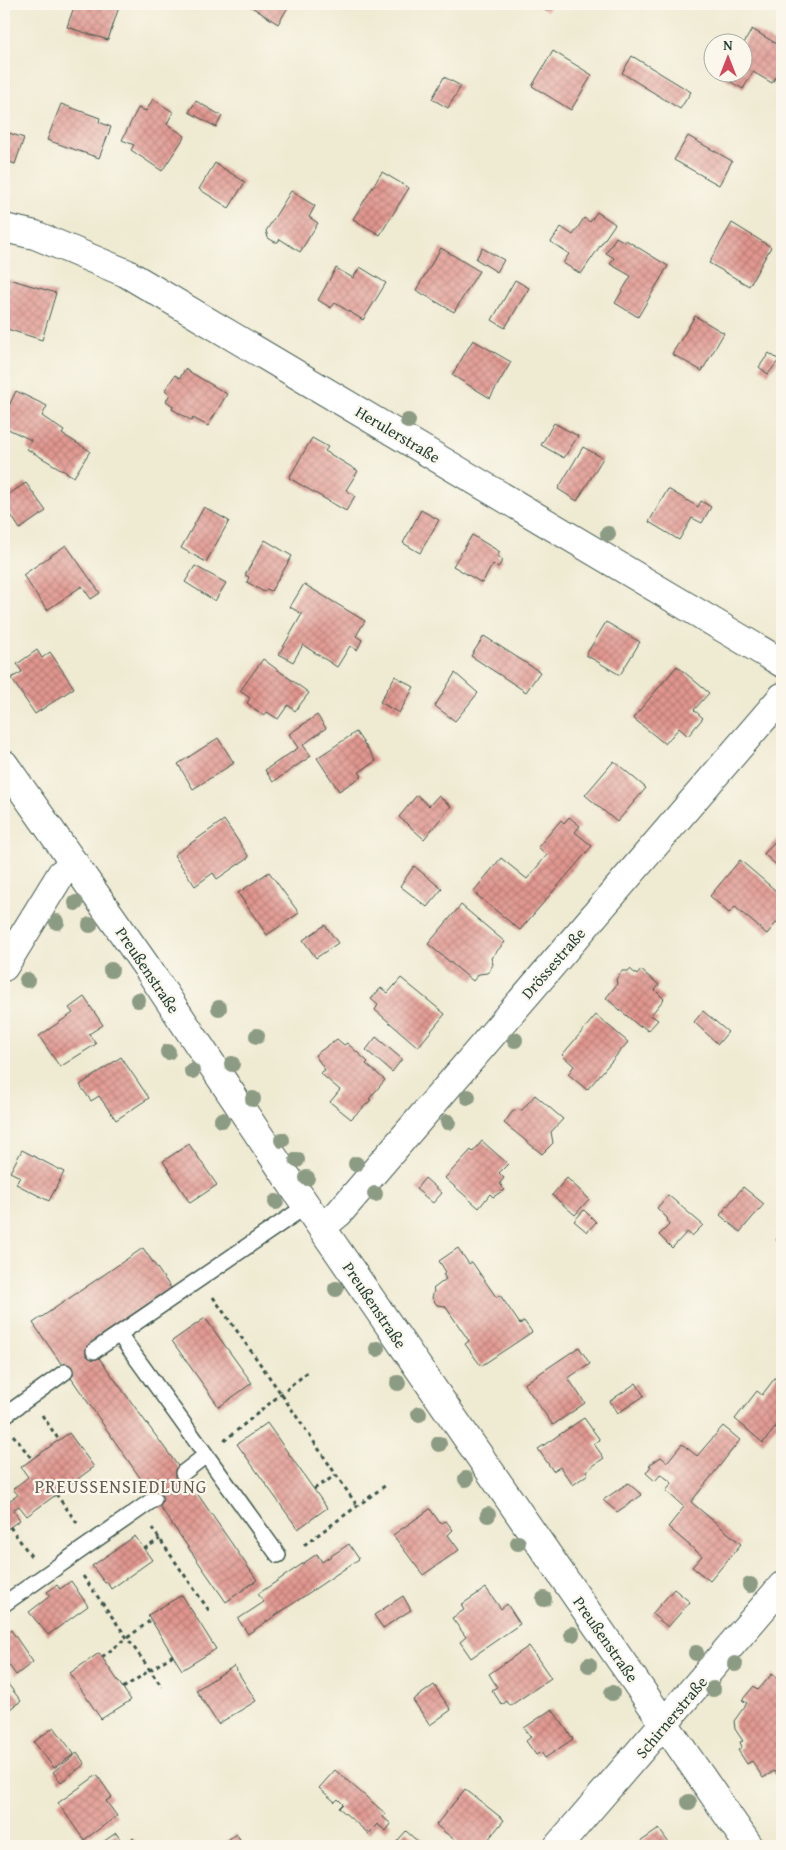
<svg xmlns="http://www.w3.org/2000/svg" width="786" height="1850" font-family="'Gentium Book Plus',serif">
<defs>
<pattern id="building-cross-hatch" width="8" height="8" patternUnits="userSpaceOnUse" patternTransform="scale(1.25)"><rect width="8" height="8" fill="#e1968f"/><path d="M0 0l8 8M0 8l8-8" fill="none" stroke="#b67c76"/></pattern>
</defs>
<rect width="100%" height="100%" fill="#fbf7ec"/>
<filter id="ink" filterUnits="userSpaceOnUse"><feTurbulence type="fractalNoise" baseFrequency=".02" numOctaves="2"/><feDisplacementMap in="SourceGraphic" scale="10" xChannelSelector="R" yChannelSelector="G"/><feConvolveMatrix kernelMatrix="1 2 1 2 8 2 1 2 1" color-interpolation-filters="sRGB"/></filter>
<filter id="wash" filterUnits="userSpaceOnUse"><feTurbulence type="fractalNoise" baseFrequency=".0096" numOctaves="4" result="noise"/><feDisplacementMap in="SourceGraphic" scale="20" xChannelSelector="R" yChannelSelector="G"/><feGaussianBlur stdDeviation="1.12" result="paint"/><feColorMatrix in="noise" values="0 0 0 0 0 0 0 0 0 0 0 0 0 0 0 0 0 1.4 0 .05"/><feComposite in="paint" operator="in"/></filter>
<g filter="url(#wash)">
<rect width="100%" height="100%" fill="#efead2"/>
<g id="blocks">
<!-- building -->
<path fill="url(#building-cross-hatch)" d="M75,4H120L108,40L67,27Z
M247,4H290L278,24Z
M534,4H552L547,11Z
M752,29L782,47V67L772,83L753,72L743,89L719,75L721,72H744V43Z
M553,51L592,75L571,110L532,86Z
M632,56L691,92L680,109L622,73Z
M444,77L461,86L448,108L432,99Z
M153,99L173,112L167,124L185,136L162,171L131,150L134,145L122,140L138,108L146,111Z
M196,101L222,116L216,127L189,112Z
M61,104L100,118L99,122L111,127L99,158L47,140Z
M9,133L24,138L15,164L4,160V148Z
M688,136L732,161L719,185L674,160Z
M215,163L245,182L229,208L199,189Z
M382,172L409,188L380,235L353,219Z
M291,191L315,206L309,217L318,223L300,252L280,239L278,242H275L268,238L267,234L266,231Z
M597,212L615,224L581,274L563,263L569,254L551,242L561,227L573,235L584,218L590,222Z
M732,223L771,247L749,286L709,263Z
M616,237L625,242L626,240L668,266L638,317L615,303L631,276L610,264L614,258L606,253Z
M441,248L479,271L454,312L416,290Z
M482,248L504,260L497,272L476,259Z
M360,267L386,283L363,320L335,303L331,308L318,300L336,268L353,278Z
M9,279L56,293L42,340L4,328V295Z
M515,280L529,288L505,328L492,320Z
M695,316L724,333L702,371L672,354Z
M473,340L511,362L490,398L452,375Z
M769,353L779,360L768,374L759,367Z
M185,369L227,394L208,426L193,418L192,421L172,409L173,406L166,401L170,394L165,390L175,375L180,378Z
M16,391L47,406L42,416L64,431L62,434L90,451L74,477L27,449L31,440L4,427V416Z
M554,423L578,436L564,458L541,445Z
M312,438L328,447L325,451L358,471L346,490L355,496L346,511L289,478Z
M583,447L603,458L577,501L558,489Z
M26,483L46,511L20,529L4,504V497Z
M668,489L698,507L701,501L711,507L702,523L692,518L679,540L649,522Z
M204,507L229,521L206,562L181,548Z
M421,510L439,520L420,553L403,543Z
M472,535L500,552L497,556L503,560L498,567L493,564L482,583L453,566Z
M265,540L292,556L271,591L267,589L264,592L247,582L249,577L245,575Z
M66,545L100,593L91,599L82,586L47,610L23,575Z
M195,566L226,583L215,601L185,582Z
M304,584L365,621L356,636L362,640L357,650L350,646L337,667L303,645L293,662L279,654L302,614L290,607Z
M606,622L640,642L620,675L586,655Z
M484,636L540,672L526,692L471,656Z
M37,650L42,658L50,652L74,688L35,714L11,678L22,672L17,664Z
M263,659L309,693L295,711L288,705L278,719L267,712L264,716L247,703L250,698L240,691Z
M677,666L709,693L694,710L703,718L688,736L679,728L665,744L633,718Z
M455,673L478,693L455,721L435,706Z
M395,676L414,687L399,713L380,702Z
M317,715L326,728L303,745L311,756L273,782L265,770L298,748L289,734Z
M356,732L376,761L359,772L362,776L339,791L317,758Z
M218,738L234,763L193,789L178,764Z
M614,761L646,788L617,822L585,795Z
M417,795L429,806L438,796L451,806L424,839L399,817Z
M569,817L580,826L575,832L592,846L520,930L473,892L501,858L527,879L547,855L538,847L561,820L564,823Z
M224,820L249,857L217,879L213,873L195,886L174,855Z
M782,833V870L764,854Z
M740,860L782,896V916L767,934L735,907L729,913L710,896Z
M414,866L442,889L427,907L400,886Z
M269,872L299,913L267,935L238,893Z
M461,905L505,942L491,958L493,964L490,970L487,973L479,974L473,981L428,944Z
M325,925L338,943L316,958L303,940Z
M630,969L637,975L641,970L659,985L655,990L664,999L651,1015L658,1020L648,1031L641,1025L640,1027L606,998L617,984L616,979L622,971H628Z
M401,978L445,1014L418,1047L375,1010L378,1005L371,999L381,988L388,993Z
M84,997L103,1025L89,1034L96,1044L60,1067L39,1036L73,1013L69,1008Z
M703,1011L728,1032L718,1044L694,1022Z
M596,1015L628,1042L587,1090L568,1074L574,1066L562,1055Z
M376,1037L402,1059L392,1072L366,1050Z
M337,1039L344,1045L347,1043L368,1062L366,1064L385,1080L369,1099L371,1100L351,1119L330,1102L340,1090L320,1073L325,1070L315,1055Z
M121,1057L149,1098L116,1120L99,1096L91,1101L80,1085Z
M535,1095L563,1119L551,1132L553,1143L542,1154L504,1123L513,1111L522,1110Z
M482,1141L508,1164L499,1173L504,1178L500,1183L504,1190L493,1197L490,1194L479,1208L445,1178L471,1150L473,1152Z
M189,1144L217,1185L190,1203L163,1161Z
M22,1150L64,1172L49,1201L16,1184L20,1177L10,1172Z
M425,1178L442,1193L433,1203L416,1189Z
M567,1178L589,1199L575,1215L552,1195Z
M743,1187L764,1204L740,1232L720,1215Z
M668,1195L703,1225L692,1236L687,1232L672,1248L659,1235L669,1225L667,1218L657,1208Z
M584,1210L596,1222L587,1232L574,1221Z
M782,1233V1245L776,1240Z
M143,1248L171,1288L92,1342L94,1351L183,1473L257,1580L226,1602L33,1323Z
M458,1248L469,1264L472,1262L496,1297L500,1295L520,1324L524,1321L532,1332L481,1366L465,1344L469,1341L445,1306L437,1305L432,1298L434,1290L433,1289L446,1279L443,1274L446,1272L439,1261Z
M205,1318L252,1383L219,1407L172,1341Z
M579,1347L590,1364L568,1378L585,1403L553,1425L524,1384Z
M778,1374L782,1377V1425L779,1423L763,1443L735,1419L757,1391L762,1395Z
M636,1383L644,1396L618,1413L610,1401Z
M584,1418L600,1440L594,1444L604,1458L586,1471L588,1474L573,1485L560,1467L553,1471L538,1449Z
M267,1423L327,1508L298,1529L237,1444Z
M723,1426L740,1440L691,1502L741,1544L710,1581L692,1567L702,1556L668,1527L684,1507L666,1491L672,1483L661,1474L655,1481L646,1473L651,1466L649,1465L661,1457L667,1462L682,1444L697,1456Z
M69,1433L94,1467L27,1516L19,1506L13,1510L20,1520L4,1531V1498L7,1502L18,1495L13,1489L28,1477L21,1467Z
M628,1483L642,1495L617,1512L603,1500Z
M430,1509L440,1523L446,1521L453,1530L448,1535L459,1550L423,1575L393,1535Z
M135,1536L152,1560L111,1589L107,1582L105,1583L92,1566Z
M349,1544L359,1559L248,1634L238,1619L264,1602L258,1594L317,1554L322,1562Z
M71,1581L88,1606L48,1635L29,1612L50,1596L47,1592L57,1585L60,1589Z
M486,1588L501,1609L507,1604L520,1624L471,1658L460,1642L466,1637L452,1618L464,1610L461,1605Z
M674,1589L690,1602L668,1627L652,1614Z
M182,1595L216,1649L182,1670L148,1615Z
M403,1596L411,1610L383,1628L374,1615Z
M11,1630L33,1662L16,1675L4,1658V1631L6,1633Z
M529,1646L551,1678L510,1706L507,1701L502,1705L492,1690L497,1687L489,1674Z
M99,1653L131,1700L101,1719L70,1673Z
M234,1666L256,1701L218,1724L196,1690Z
M772,1674L782,1683V1781L774,1771L763,1778L752,1761L747,1764L738,1750L742,1747L740,1742L743,1741L735,1729L734,1721L747,1703L742,1700L754,1686L758,1690Z
M4,1679L21,1701L4,1713Z
M434,1685L451,1710L430,1725L413,1700Z
M552,1709L573,1739L545,1758L541,1752L536,1755L526,1741L531,1737L524,1728Z
M54,1727L74,1754L54,1768L34,1742Z
M77,1753L85,1764L61,1782L53,1772Z
M335,1770L386,1814L383,1817L391,1824L386,1831L377,1824L369,1834L339,1808L343,1804L338,1799L335,1802L319,1788Z
M97,1775L112,1797L106,1801L117,1816L84,1840L58,1803Z
M465,1789L504,1820L483,1846H462L436,1825Z
M659,1829L671,1846H634Z
M406,1831L423,1846H393Z
M116,1833L123,1844L133,1838L139,1846H97Z
M236,1834L245,1846H219Z"/>
</g>
</g>
<g filter="url(#ink)">
<use href="#blocks" fill-opacity="0" stroke="#3e574c" stroke-width="1"/>
<g fill="none" stroke-linecap="round" stroke-linejoin="round">
<!-- service casing -->
<g stroke="#3e574c" stroke-width="18">
<path id="service" d="M94,1351L119,1334
M4,1416L65,1372
M183,1473L206,1455
M278,1555L119,1334L306,1206
M4,1604L154,1499"/>
</g>
<!-- minor casing -->
<g stroke="#3e574c" stroke-width="30">
<path id="minor" d="M4,228L35,235L126,273L782,663
M4,764L146,966L299,1195L749,1846
M4,967L61,874L75,864
M322,1227L339,1213L782,697
M558,1846L782,1586"/>
</g>
<!-- path -->
<path stroke="#3e574c" stroke-width="3" stroke-dasharray="4 4" stroke-linecap="butt" d="M213,1297L282,1395L358,1507
M42,1415L59,1440
M13,1435L32,1459
M224,1441L309,1371
M314,1489L336,1475
M56,1494L79,1526
M10,1527L33,1559
M152,1528L210,1612
M304,1545L386,1485
M144,1549L160,1539
M83,1576L162,1687
M102,1657L151,1620
M123,1688L173,1655"/>
<!-- service -->
<use href="#service" stroke="#fff" stroke-width="15"/>
<!-- minor -->
<use href="#minor" stroke="#fff" stroke-width="28"/>
</g>
<!-- trees -->
<g fill="#8c9b83">
<circle cx="408" cy="421" r="8"/>
<circle cx="608" cy="534" r="8"/>
<circle cx="76" cy="903" r="8"/>
<circle cx="57" cy="922" r="8"/>
<circle cx="90" cy="925" r="8"/>
<circle cx="111" cy="970" r="8"/>
<circle cx="27" cy="980" r="8"/>
<circle cx="138" cy="1000" r="8"/>
<circle cx="219" cy="1008" r="8"/>
<circle cx="257" cy="1036" r="8"/>
<circle cx="515" cy="1040" r="8"/>
<circle cx="168" cy="1052" r="8"/>
<circle cx="232" cy="1064" r="8"/>
<circle cx="192" cy="1071" r="8"/>
<circle cx="468" cy="1097" r="8"/>
<circle cx="253" cy="1099" r="8"/>
<circle cx="222" cy="1120" r="8"/>
<circle cx="448" cy="1122" r="8"/>
<circle cx="282" cy="1140" r="8"/>
<circle cx="297" cy="1160" r="8"/>
<circle cx="356" cy="1164" r="8"/>
<circle cx="307" cy="1178" r="8"/>
<circle cx="375" cy="1194" r="8"/>
<circle cx="276" cy="1202" r="8"/>
<circle cx="336" cy="1289" r="8"/>
<circle cx="377" cy="1349" r="8"/>
<circle cx="398" cy="1383" r="8"/>
<circle cx="419" cy="1414" r="8"/>
<circle cx="439" cy="1444" r="8"/>
<circle cx="466" cy="1479" r="8"/>
<circle cx="488" cy="1515" r="8"/>
<circle cx="518" cy="1543" r="8"/>
<circle cx="750" cy="1585" r="8"/>
<circle cx="544" cy="1599" r="8"/>
<circle cx="572" cy="1634" r="8"/>
<circle cx="696" cy="1653" r="8"/>
<circle cx="735" cy="1664" r="8"/>
<circle cx="589" cy="1665" r="8"/>
<circle cx="713" cy="1689" r="8"/>
<circle cx="612" cy="1693" r="8"/>
<circle cx="689" cy="1802" r="8"/>
</g>
</g>
<g text-anchor="middle" stroke-width="4.5" stroke-linejoin="round" paint-order="stroke">
<!-- street labels -->
<g font-size="16" fill="#1f3d34" stroke="#fbf7ec">
<text transform="translate(398 434) rotate(31)" y="6">Herulerstraße</text>
<text transform="translate(553 963) rotate(-49)" y="6">Drössestraße</text>
<text transform="translate(148 970) rotate(56)" y="6">Preußenstraße</text>
<text transform="translate(375 1305) rotate(56)" y="6">Preußenstraße</text>
<text transform="translate(606 1639) rotate(55)" y="6">Preußenstraße</text>
<text transform="translate(671 1717) rotate(-50)" y="6">Schirnerstraße</text>
</g>
<!-- neighbourhood labels -->
<g font-size="18" letter-spacing="1" fill="#635c54" stroke="#fbf7ec">
<text x="121" y="1493">PREUSSENSIEDLUNG</text>
</g>
</g>
<!-- margin -->
<rect width="786" height="1850" fill="none" stroke="#fbf7ec" stroke-width="20"/>
<!-- north arrow -->
<g transform="translate(728 58)"><circle r="24" fill="#fbf7ec" stroke="#a3ada2"/>
<path d="M0-4L9 19L0 12L-9 19Z" fill="#d1495b"/>
<text y="-8" font-size="14" font-weight="bold" text-anchor="middle" fill="#1f3d34">N</text>
</g>
</svg>
